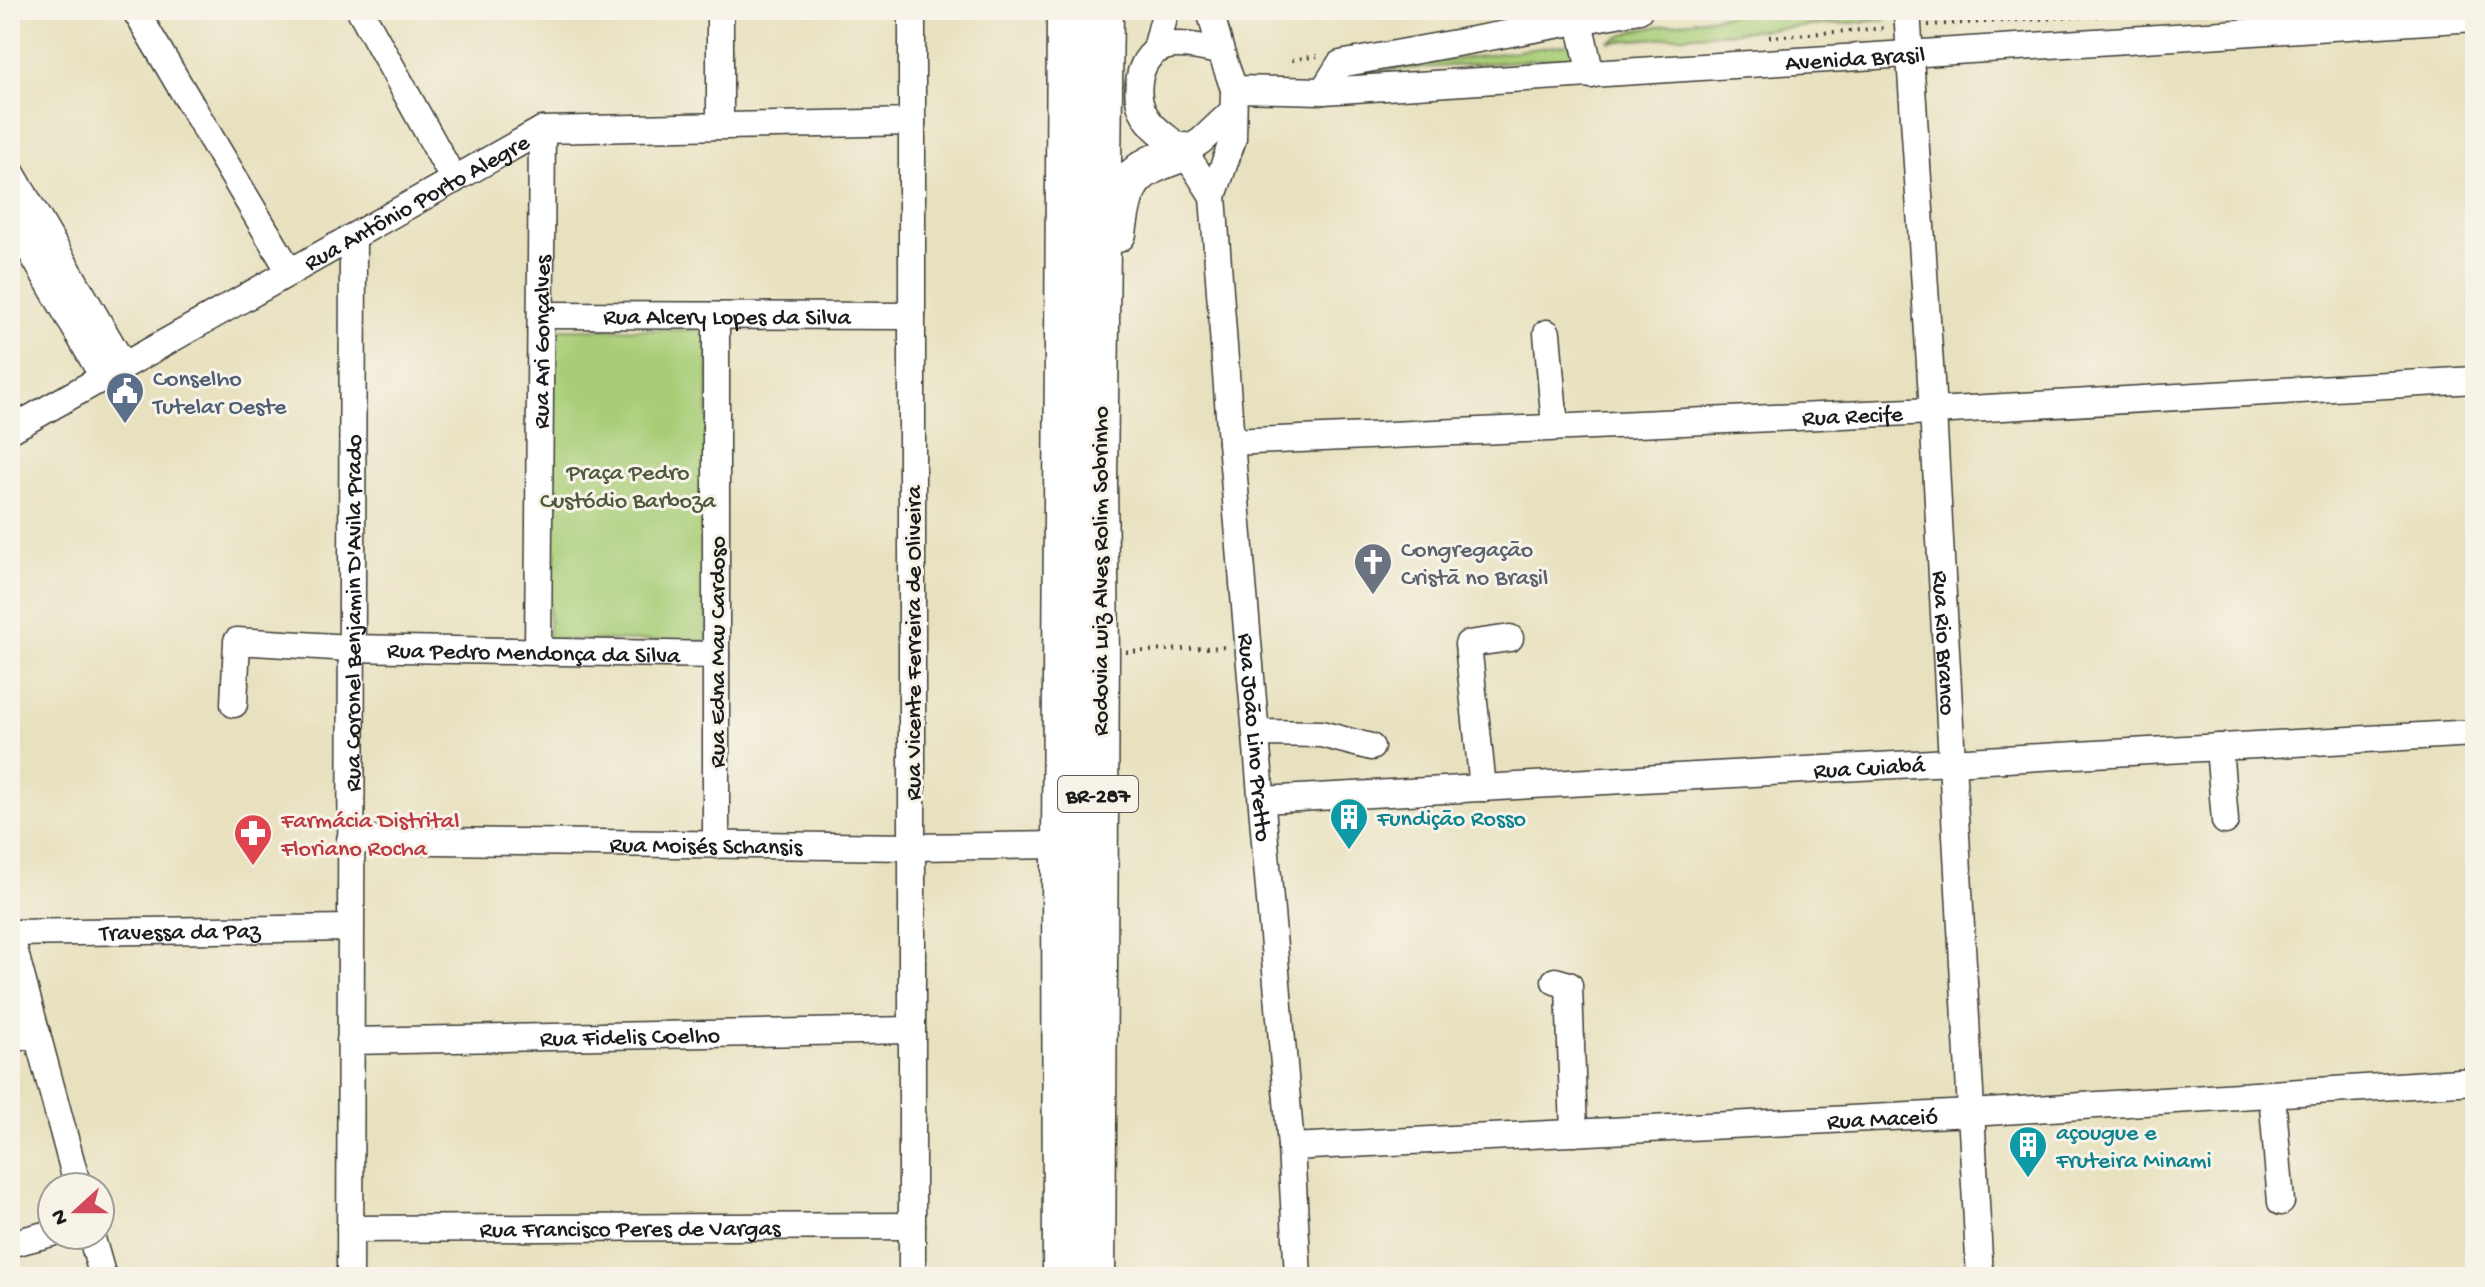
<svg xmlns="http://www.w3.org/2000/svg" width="2485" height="1287" font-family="'Gochi Hand',sans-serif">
<rect width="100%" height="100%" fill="#f7f3e8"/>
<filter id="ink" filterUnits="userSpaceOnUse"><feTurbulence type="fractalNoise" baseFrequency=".0125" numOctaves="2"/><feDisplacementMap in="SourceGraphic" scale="16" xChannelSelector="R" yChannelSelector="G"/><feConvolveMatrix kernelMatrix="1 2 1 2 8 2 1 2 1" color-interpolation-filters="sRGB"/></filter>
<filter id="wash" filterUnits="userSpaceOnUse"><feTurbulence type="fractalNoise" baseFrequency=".006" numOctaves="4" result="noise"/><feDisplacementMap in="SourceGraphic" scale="32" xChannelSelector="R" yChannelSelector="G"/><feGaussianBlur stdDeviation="1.8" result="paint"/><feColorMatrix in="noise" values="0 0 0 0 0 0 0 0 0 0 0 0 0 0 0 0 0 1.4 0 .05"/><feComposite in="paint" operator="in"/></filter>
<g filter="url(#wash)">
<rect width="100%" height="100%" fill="#e8e1bf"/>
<!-- green -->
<path fill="#a8cd77" stroke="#62744a" stroke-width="2" d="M1758,10H1884L1885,20L1608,42L1636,30Z
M1576,43L1578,57L1363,72Z
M549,329L708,330L707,641L549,640Z"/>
</g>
<g filter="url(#ink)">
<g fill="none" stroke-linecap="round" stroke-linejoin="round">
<!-- minor casing -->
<g stroke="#3b3a34" stroke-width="29">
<g id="minor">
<path d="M135,10L290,272"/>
<path d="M360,10L454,180"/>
<path d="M720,10V125"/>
<path id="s1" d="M1210,10L1221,52L1234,89L1233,139L1213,196L1231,442L1291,1147L1298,1277"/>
<path id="s2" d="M1907,10L1933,411L1980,1277"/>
<path d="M1579,21L1591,75"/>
<path d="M1156,49L1166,10"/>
<path id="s3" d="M1234,89L1323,91L2475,18"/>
<path d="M1323,91L1340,64L1639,10"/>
<path d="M1184,152L1201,141L1233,111"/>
<path d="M10,170L124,366"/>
<path d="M1213,196C1204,182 1195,167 1185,154C1173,139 1154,132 1145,115C1137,102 1137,87 1141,72C1153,35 1191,44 1221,52"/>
<path d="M10,215L103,377"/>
<path id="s4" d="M541,315L912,316"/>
<path d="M1547,333L1555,427"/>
<path id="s5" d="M10,430L542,130L912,122"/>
<path id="s6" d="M1231,442L1933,411L2475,380"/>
<path id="s7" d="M538,652L542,130"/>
<path id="s8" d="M234,704L237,641L350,648L716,655"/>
<path d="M1256,733L1321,734L1371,747"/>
<path d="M2219,747L2225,821"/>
<path d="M1483,788L1468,644L1510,638"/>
<path id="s9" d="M1262,800L2475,733"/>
<path id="s10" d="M350,840L912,847L1061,845"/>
<path d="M716,845V316"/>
<path id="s11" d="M10,933L350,928"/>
<path d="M10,934L78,1187"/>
<path d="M1555,981L1569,985L1574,1133"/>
<path d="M10,1040L37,1033"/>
<path id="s12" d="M350,1041L912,1030"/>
<path d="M2272,1094L2281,1202"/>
<path id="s13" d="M1291,1147L1971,1113L2475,1081"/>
<path id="s14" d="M350,1229L912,1226"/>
<path d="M91,1235L103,1277"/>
<path d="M10,1244L52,1233"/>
<path id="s15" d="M350,1277L353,237"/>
<path d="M912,1277V10"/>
</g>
</g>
<!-- highway casing -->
<g stroke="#3b3a34" stroke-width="41">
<path id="highway" d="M1117,233C1125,178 1131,170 1184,152
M1062,1277L1061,845L1066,10
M1096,1277L1100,654L1098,480L1104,10"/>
</g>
<!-- path -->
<path stroke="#3b3a34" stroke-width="4" stroke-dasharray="2 6" stroke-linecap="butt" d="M1928,25L2151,13
M1769,37L1887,28
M1292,60L1317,56
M1126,652L1225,647"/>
<!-- minor -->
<use href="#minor" stroke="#fff" stroke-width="26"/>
<!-- highway -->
<use href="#highway" stroke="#fff" stroke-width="38"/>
</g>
</g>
<!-- icons -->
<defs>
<g id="civic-pin" transform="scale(2)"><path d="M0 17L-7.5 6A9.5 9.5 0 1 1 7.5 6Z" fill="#5c6f8a" stroke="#f7f3e8"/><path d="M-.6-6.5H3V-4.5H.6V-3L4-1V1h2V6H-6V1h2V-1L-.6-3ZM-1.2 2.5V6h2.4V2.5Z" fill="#fff"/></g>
<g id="church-pin" transform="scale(2)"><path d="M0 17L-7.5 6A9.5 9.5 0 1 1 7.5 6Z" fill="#6b7280" stroke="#f7f3e8"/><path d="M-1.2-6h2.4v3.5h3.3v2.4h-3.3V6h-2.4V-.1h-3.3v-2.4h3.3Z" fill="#fff"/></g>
<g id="building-pin" transform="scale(2)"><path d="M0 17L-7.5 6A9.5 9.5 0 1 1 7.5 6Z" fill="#0f9aa8" stroke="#f7f3e8"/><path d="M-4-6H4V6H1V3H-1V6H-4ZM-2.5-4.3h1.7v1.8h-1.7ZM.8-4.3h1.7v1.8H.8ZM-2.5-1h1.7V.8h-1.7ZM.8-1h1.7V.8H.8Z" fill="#fff"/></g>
<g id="pharmacy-pin" transform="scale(2)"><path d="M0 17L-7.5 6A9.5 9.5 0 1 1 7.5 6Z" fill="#e0444e" stroke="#f7f3e8"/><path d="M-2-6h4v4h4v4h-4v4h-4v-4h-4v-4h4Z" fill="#fff"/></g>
</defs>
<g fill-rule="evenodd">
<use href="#civic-pin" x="125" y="391"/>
<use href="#church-pin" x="1373" y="562"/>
<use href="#building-pin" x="1349" y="817"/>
<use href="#pharmacy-pin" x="253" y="833"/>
<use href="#building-pin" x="2028" y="1145"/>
</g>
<g text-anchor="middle" stroke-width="6" stroke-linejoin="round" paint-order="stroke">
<!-- shield labels -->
<rect fill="#f7f3e8" stroke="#5e5c59" stroke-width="2" x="1058" y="776" width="80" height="36" rx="6"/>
<g font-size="22" font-weight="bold" fill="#1c1c1c">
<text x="1098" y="802">BR-287</text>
</g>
<!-- street labels -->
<g font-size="24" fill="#1c1c1c" stroke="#f7f3e8">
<text dy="8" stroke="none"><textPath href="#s3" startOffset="622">Avenida Brasil</textPath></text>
<text dy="8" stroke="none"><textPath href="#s5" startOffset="466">Rua Antônio Porto Alegre</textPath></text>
<text dy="8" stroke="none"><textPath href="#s4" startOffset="186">Rua Alcery Lopes da Silva</textPath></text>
<text dy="8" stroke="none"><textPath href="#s7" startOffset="310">Rua Ari Gonçalves</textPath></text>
<text dy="8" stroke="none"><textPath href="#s6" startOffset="622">Rua Recife</textPath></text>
<text transform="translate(1099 571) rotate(-90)" y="8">Rodovia Luiz Alves Rolim Sobrinho</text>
<text dy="8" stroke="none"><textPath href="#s15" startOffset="664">Rua Coronel Benjamin D'Avila Prado</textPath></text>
<text transform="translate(912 643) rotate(-90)" y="8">Rua Vicente Ferreira de Oliveira</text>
<text dy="8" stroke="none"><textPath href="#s2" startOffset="634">Rua Rio Branco</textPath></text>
<text dy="8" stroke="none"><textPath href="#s8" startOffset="360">Rua Pedro Mendonça da Silva</textPath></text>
<text transform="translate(716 652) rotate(-90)" y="8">Rua Edna Mau Cardoso</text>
<text dy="8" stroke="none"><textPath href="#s1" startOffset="736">Rua João Lino Pretto</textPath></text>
<text dy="8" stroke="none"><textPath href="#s9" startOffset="608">Rua Cuiabá</textPath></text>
<text dy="8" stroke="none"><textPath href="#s10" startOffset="356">Rua Moisés Schansis</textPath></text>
<text dy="8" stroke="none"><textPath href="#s11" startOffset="170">Travessa da Paz</textPath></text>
<text dy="8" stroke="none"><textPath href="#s12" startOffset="280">Rua Fidelis Coelho</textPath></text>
<text dy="8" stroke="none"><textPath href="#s13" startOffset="592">Rua Maceió</textPath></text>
<text dy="8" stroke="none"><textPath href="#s14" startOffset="280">Rua Francisco Peres de Vargas</textPath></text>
</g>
<!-- service labels -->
<g font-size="24" fill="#4e5e75" stroke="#f7f3e8" text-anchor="start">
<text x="153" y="385">Conselho<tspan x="153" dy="28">Tutelar Oeste</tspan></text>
</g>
<!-- park labels -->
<g font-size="24" fill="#4d5a3c" stroke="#f7f3e8">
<text x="628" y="479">Praça Pedro<tspan x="628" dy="28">Custódio Barboza</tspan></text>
</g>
<!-- worship labels -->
<g font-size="24" fill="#5b616d" stroke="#f7f3e8" text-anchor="start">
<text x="1401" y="556">Congregação<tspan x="1401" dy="28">Cristã no Brasil</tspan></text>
</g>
<!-- culture labels -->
<g font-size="24" fill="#0d838f" stroke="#f7f3e8" text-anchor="start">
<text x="1377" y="825">Fundição Rosso</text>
<text x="2056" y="1139">açougue e<tspan x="2056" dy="28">Fruteira Minami</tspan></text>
</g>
<!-- health labels -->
<g font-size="24" fill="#be3a42" stroke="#f7f3e8" text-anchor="start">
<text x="281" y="827">Farmácia Distrital<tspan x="281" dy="28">Floriano Rocha</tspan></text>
</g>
</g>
<!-- margin -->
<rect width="2485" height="1287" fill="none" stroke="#f7f3e8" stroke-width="40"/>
<!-- north arrow -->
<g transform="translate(76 1211) rotate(249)"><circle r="38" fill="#f7f3e8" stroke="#9f9d96" stroke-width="2"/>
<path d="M0-6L14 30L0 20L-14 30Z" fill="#d1495b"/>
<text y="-12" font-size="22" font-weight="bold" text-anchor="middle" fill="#1c1c1c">N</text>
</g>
</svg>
